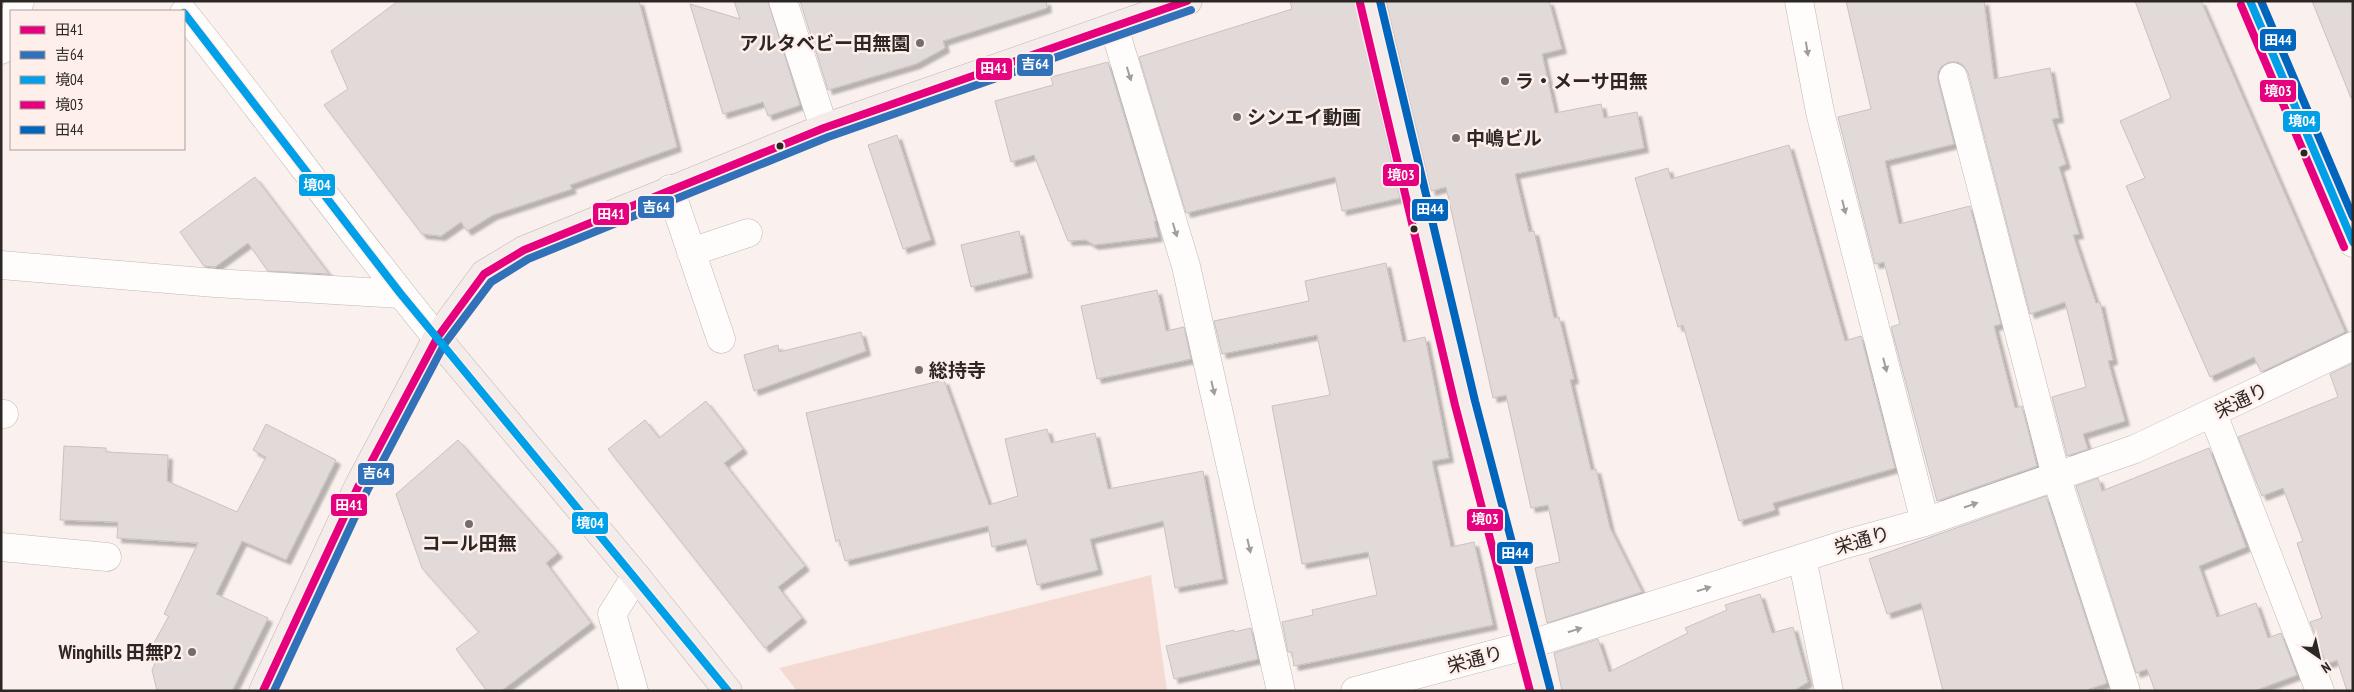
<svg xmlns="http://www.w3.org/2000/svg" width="2354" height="692" font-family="'PT Sans Narrow','Noto Sans JP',sans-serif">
<defs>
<filter id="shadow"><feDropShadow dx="4.5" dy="4.5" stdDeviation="1" flood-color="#0004"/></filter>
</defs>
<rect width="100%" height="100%" fill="#faf1ee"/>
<!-- green -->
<path fill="#f4dad2" d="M1151,575L1167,691H797L779,668Z"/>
<!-- building -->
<path fill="#e1dad9" stroke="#c9c2c0" filter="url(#shadow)" d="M398,1H639L677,147L570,185L572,189L493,215L467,231L461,222L441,236L422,234L324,105L348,89L331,51Z
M734,1H768L800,105L768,116L763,102L723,114L690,4L740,19Z
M800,1H1046L1047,8L943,41L945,48L916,64L828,90Z
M1290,1H1355L1400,198L1342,211L1335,177L1186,213L1139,57L1292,9Z
M1386,1H1549L1562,49L1542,54L1555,113L1601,104L1604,118L1637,112L1644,148L1515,174L1529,232L1534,231L1554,318L1559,317L1574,379L1570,380L1591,470L1596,469L1610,528L1642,592L1547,623L1535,568L1560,562L1548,505L1531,508L1506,395L1493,398L1446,187L1431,191Z
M1846,1H1984L1994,79L2050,68L2059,118L2052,119L2066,164L2059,167L2079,234L2073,235L2096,303L2100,302L2113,360L2108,361L2125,421L2083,434L2088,449L2067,456L2052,397L2086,387L2065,302L2030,314L1968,73L1964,66L1958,62H1949L1942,66L1938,72V80L1954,144L1885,161L1899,224L1970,206L2001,324L1994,326L2015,408L2022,406L2037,466L1937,501L1891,327L1900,324L1884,262L1875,264L1838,117L1871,109Z
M2135,1H2201L2345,332L2261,372L2254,357L2210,377L2126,186L2145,178L2120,121L2171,98Z
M2312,1H2353V98H2351Z
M1108,62L1156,221H1154L1158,237L1094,245L1086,240L1068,241L1034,155L1011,162L995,101L1053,85L1051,77Z
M897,135L931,240L903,249L868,145Z
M1789,145L1845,341L1861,336L1895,468L1773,503L1775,510L1739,521L1683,325L1678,327L1635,178L1668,168L1671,179Z
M255,177L329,274L268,271L248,243L215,267L204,266L180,232Z
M1019,231L1028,273L971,287L961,245Z
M1386,263L1403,342L1425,337L1449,458L1432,461L1451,547L1474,542L1493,625L1294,666L1292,652H1288L1282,622L1313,615L1312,610L1377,595L1368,552L1302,564L1272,406L1330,395L1317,335L1222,354L1214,321L1309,301L1305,281Z
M1157,290L1166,331L1184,327L1191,359L1097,379L1081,306Z
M861,332L866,351L754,391L744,355L778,345L779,352Z
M2353,363V691H2347L2337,660L2326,664L2310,622L2322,618L2297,543L2303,541L2283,488L2262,496L2238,437L2338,397L2330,374Z
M944,380L989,505L1018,496L1005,439L1047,429L1051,443L1095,433L1108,489L1203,471L1223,579L1175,588L1163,521L1090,539L1098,570L1037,585L1026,539L992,547L988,526L845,561L839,539L836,542L806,413Z
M706,401L743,449L724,463L805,566L778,587L802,618L765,648L608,449L645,420L659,438Z
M266,424L336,460L286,560L242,541L216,594L268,618L232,691H157L152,670L158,657L151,648L169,616L164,614L198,543L117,538L118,522L60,520L64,446L106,448V452L168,455L167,481L237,512L266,457L253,450Z
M458,440L558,553L546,563L591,623L501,691H487L456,649L479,632L422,568L396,494Z
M2209,448L2246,547L2199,566L2217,617L2256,603L2268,638L2281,633L2297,675L2254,691H2155L2147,669L2136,673L2076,486L2098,478L2102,491Z
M2046,496L2107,683L2084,691H1943L1921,603L1887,614L1869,559Z
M1760,594L1772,633L1793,627L1808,682L1793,691H1562L1554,653L1598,639L1609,672L1688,633L1685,628L1727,610L1725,605Z
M1251,628L1258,659L1174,679L1166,646L1234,630V632Z"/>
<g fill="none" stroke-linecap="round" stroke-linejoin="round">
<!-- minor casing -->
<g stroke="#bfb8b6" stroke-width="29">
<path id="minor" d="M783,1L824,128
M1799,1L1820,112L1925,522
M2250,1L2353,243
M16,11L20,1
M184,13C270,120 350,232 437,338
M1114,27L1186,266L1281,691
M1,50L11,24
M1953,77L2056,476L2126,691
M670,189L721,339
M691,252L748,233
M1,265L215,283L400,294
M1,414H4
M2213,414L2320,691
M1,547L107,557
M1802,558L1829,691
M634,691L612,614L636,576
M1355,691L1528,645L1846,544L1925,522L2135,449L2353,346"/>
</g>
<!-- major casing -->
<g stroke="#c2b2ad" stroke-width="29">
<path id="major" d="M1370,1L1465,403L1540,691
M437,338L636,576L728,691
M263,691L358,487L437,338L484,274L524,250L824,128L1188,1"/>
</g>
<!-- minor -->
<use href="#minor" stroke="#fefdfc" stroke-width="28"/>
<!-- major -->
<use href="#major" stroke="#f4ecea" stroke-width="28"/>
<!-- bus-1 casing -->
<g stroke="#feefea" stroke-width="11">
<path id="bus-1" d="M263,691L358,487L437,338L484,274L524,250L824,128L1187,1"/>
</g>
<!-- bus-2 casing -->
<g stroke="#feefea" stroke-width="11">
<path id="bus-2" d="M274,691L367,491L445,343L491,282L528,259L828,137L1191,10"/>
</g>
<!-- bus-3 casing -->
<g stroke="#feefea" stroke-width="11">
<path id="bus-3" d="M2250,1L2353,242
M184,13L400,293L728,691"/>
</g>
<!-- bus-4 casing -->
<g stroke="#feefea" stroke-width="11">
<path id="bus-4" d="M1360,3L1455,405L1530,691
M2241,5L2344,247"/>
</g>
<!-- bus-5 casing -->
<g stroke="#feefea" stroke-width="11">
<path id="bus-5" d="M1380,1L1475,401L1550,688
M2261,1L2353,217"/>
</g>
<!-- bus-1 -->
<use href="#bus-1" stroke="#e5007d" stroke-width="8"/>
<!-- bus-2 -->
<use href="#bus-2" stroke="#3071b9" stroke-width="8"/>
<!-- bus-3 -->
<use href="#bus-3" stroke="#00a0e9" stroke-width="8"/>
<!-- bus-4 -->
<use href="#bus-4" stroke="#e4007f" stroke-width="8"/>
<!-- bus-5 -->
<use href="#bus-5" stroke="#0065bd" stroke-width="8"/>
</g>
<!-- one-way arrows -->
<defs><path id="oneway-solid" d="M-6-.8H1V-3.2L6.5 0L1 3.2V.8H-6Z" transform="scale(1.25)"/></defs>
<g fill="#a09d9b">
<use href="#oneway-solid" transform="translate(1807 49) rotate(81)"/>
<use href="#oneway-solid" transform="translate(1129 74) rotate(73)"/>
<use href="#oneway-solid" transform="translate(1844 207) rotate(76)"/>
<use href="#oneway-solid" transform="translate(1175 230) rotate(73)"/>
<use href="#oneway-solid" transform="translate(1885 365) rotate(76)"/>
<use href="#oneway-solid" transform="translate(1213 388) rotate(77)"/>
<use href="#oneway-solid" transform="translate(1971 505) rotate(-19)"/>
<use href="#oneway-solid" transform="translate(1249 546) rotate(77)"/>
<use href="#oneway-solid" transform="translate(1704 589) rotate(-17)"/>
<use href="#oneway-solid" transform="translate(1575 630) rotate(-17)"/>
</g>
<!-- markers -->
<g fill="#746e6b" stroke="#feefea" stroke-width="2">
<circle cx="920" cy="43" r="5"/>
<circle cx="1505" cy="81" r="5"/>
<circle cx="1237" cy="117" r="5"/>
<circle cx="1456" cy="138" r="5"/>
<circle cx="919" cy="370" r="5"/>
<circle cx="469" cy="524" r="5"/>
<circle cx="192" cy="652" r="5"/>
</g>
<g fill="#2c2725" stroke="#feefea" stroke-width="2">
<circle cx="780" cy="146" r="4.5"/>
<circle cx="2304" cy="153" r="4.5"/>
<circle cx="1414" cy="229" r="4.5"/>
</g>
<g text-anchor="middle" stroke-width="5" stroke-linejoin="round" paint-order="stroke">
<!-- poi labels -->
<g font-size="19" font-weight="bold" fill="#2c2725" stroke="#feefea" text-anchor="start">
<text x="910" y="50" text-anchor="end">アルタベビー田無園</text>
<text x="1515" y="88">ラ・メーサ田無</text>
<text x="1247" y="124">シンエイ動画</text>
<text x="1466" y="145">中嶋ビル</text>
<text x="929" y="377">総持寺</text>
<text x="469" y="550" text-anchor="middle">コール田無</text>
<text x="182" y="659" text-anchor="end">Winghills 田無P2</text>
</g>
<!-- street labels -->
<g font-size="19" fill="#2c2725" stroke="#feefea">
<text transform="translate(2241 400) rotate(-26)" y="7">栄通り</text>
<text transform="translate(1862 540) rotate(-16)" y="7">栄通り</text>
<text transform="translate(1475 659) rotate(-15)" y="7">栄通り</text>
</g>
</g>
<g stroke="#feefea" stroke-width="2">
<rect x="2259" y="28" width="38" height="24" rx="5" fill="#0065bd"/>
<rect x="1016" y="53" width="38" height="24" rx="5" fill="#3071b9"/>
<rect x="975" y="57" width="38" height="24" rx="5" fill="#e5007d"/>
<rect x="2259" y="79" width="38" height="24" rx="5" fill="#e4007f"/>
<rect x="2282" y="110" width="39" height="23" rx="5" fill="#00a0e9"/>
<rect x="1382" y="163" width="38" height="24" rx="5" fill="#e4007f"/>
<rect x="298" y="173" width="38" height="24" rx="5" fill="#00a0e9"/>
<rect x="637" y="195" width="38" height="24" rx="5" fill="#3071b9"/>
<rect x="1411" y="198" width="38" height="24" rx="5" fill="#0065bd"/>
<rect x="592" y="202" width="38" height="24" rx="5" fill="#e5007d"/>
<rect x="357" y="462" width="38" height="24" rx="5" fill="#3071b9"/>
<rect x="330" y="493" width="38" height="24" rx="5" fill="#e5007d"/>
<rect x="1466" y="508" width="38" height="24" rx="5" fill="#e4007f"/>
<rect x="571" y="511" width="38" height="24" rx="5" fill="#00a0e9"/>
<rect x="1496" y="541" width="38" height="24" rx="5" fill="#0065bd"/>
</g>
<g font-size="14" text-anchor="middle" font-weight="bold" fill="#fff">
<text x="2278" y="45">田44</text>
<text x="1035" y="69">吉64</text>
<text x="994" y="73">田41</text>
<text x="2278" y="96">境03</text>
<text x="2302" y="126">境04</text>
<text x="1401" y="180">境03</text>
<text x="317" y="190">境04</text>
<text x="656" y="212">吉64</text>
<text x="1430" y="214">田44</text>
<text x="611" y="219">田41</text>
<text x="376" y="478">吉64</text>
<text x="349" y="510">田41</text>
<text x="1485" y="524">境03</text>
<text x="590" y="528">境04</text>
<text x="1515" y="558">田44</text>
</g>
<!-- border -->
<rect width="2354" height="692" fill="none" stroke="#2c2725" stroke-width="5"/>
<!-- legend -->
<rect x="10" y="10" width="175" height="140" fill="#feefea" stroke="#aa9f9b"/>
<rect x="20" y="26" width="25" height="8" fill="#e5007d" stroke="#aa9f9b"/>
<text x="55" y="35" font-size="15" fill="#2c2725">田41</text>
<rect x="20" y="51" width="25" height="8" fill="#3071b9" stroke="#aa9f9b"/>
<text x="55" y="60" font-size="15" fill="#2c2725">吉64</text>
<rect x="20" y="76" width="25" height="8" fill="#00a0e9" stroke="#aa9f9b"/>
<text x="55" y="85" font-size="15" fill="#2c2725">境04</text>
<rect x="20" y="101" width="25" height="8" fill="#e4007f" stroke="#aa9f9b"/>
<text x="55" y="110" font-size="15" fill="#2c2725">境03</text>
<rect x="20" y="126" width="25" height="8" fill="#0065bd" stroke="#aa9f9b"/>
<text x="55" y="135" font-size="15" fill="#2c2725">田44</text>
<!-- north arrow -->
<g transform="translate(2319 657) rotate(146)" stroke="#feefea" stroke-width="4" paint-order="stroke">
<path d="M0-4L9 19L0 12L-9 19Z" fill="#2c2725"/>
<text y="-8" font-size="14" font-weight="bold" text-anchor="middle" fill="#2c2725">N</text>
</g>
</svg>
